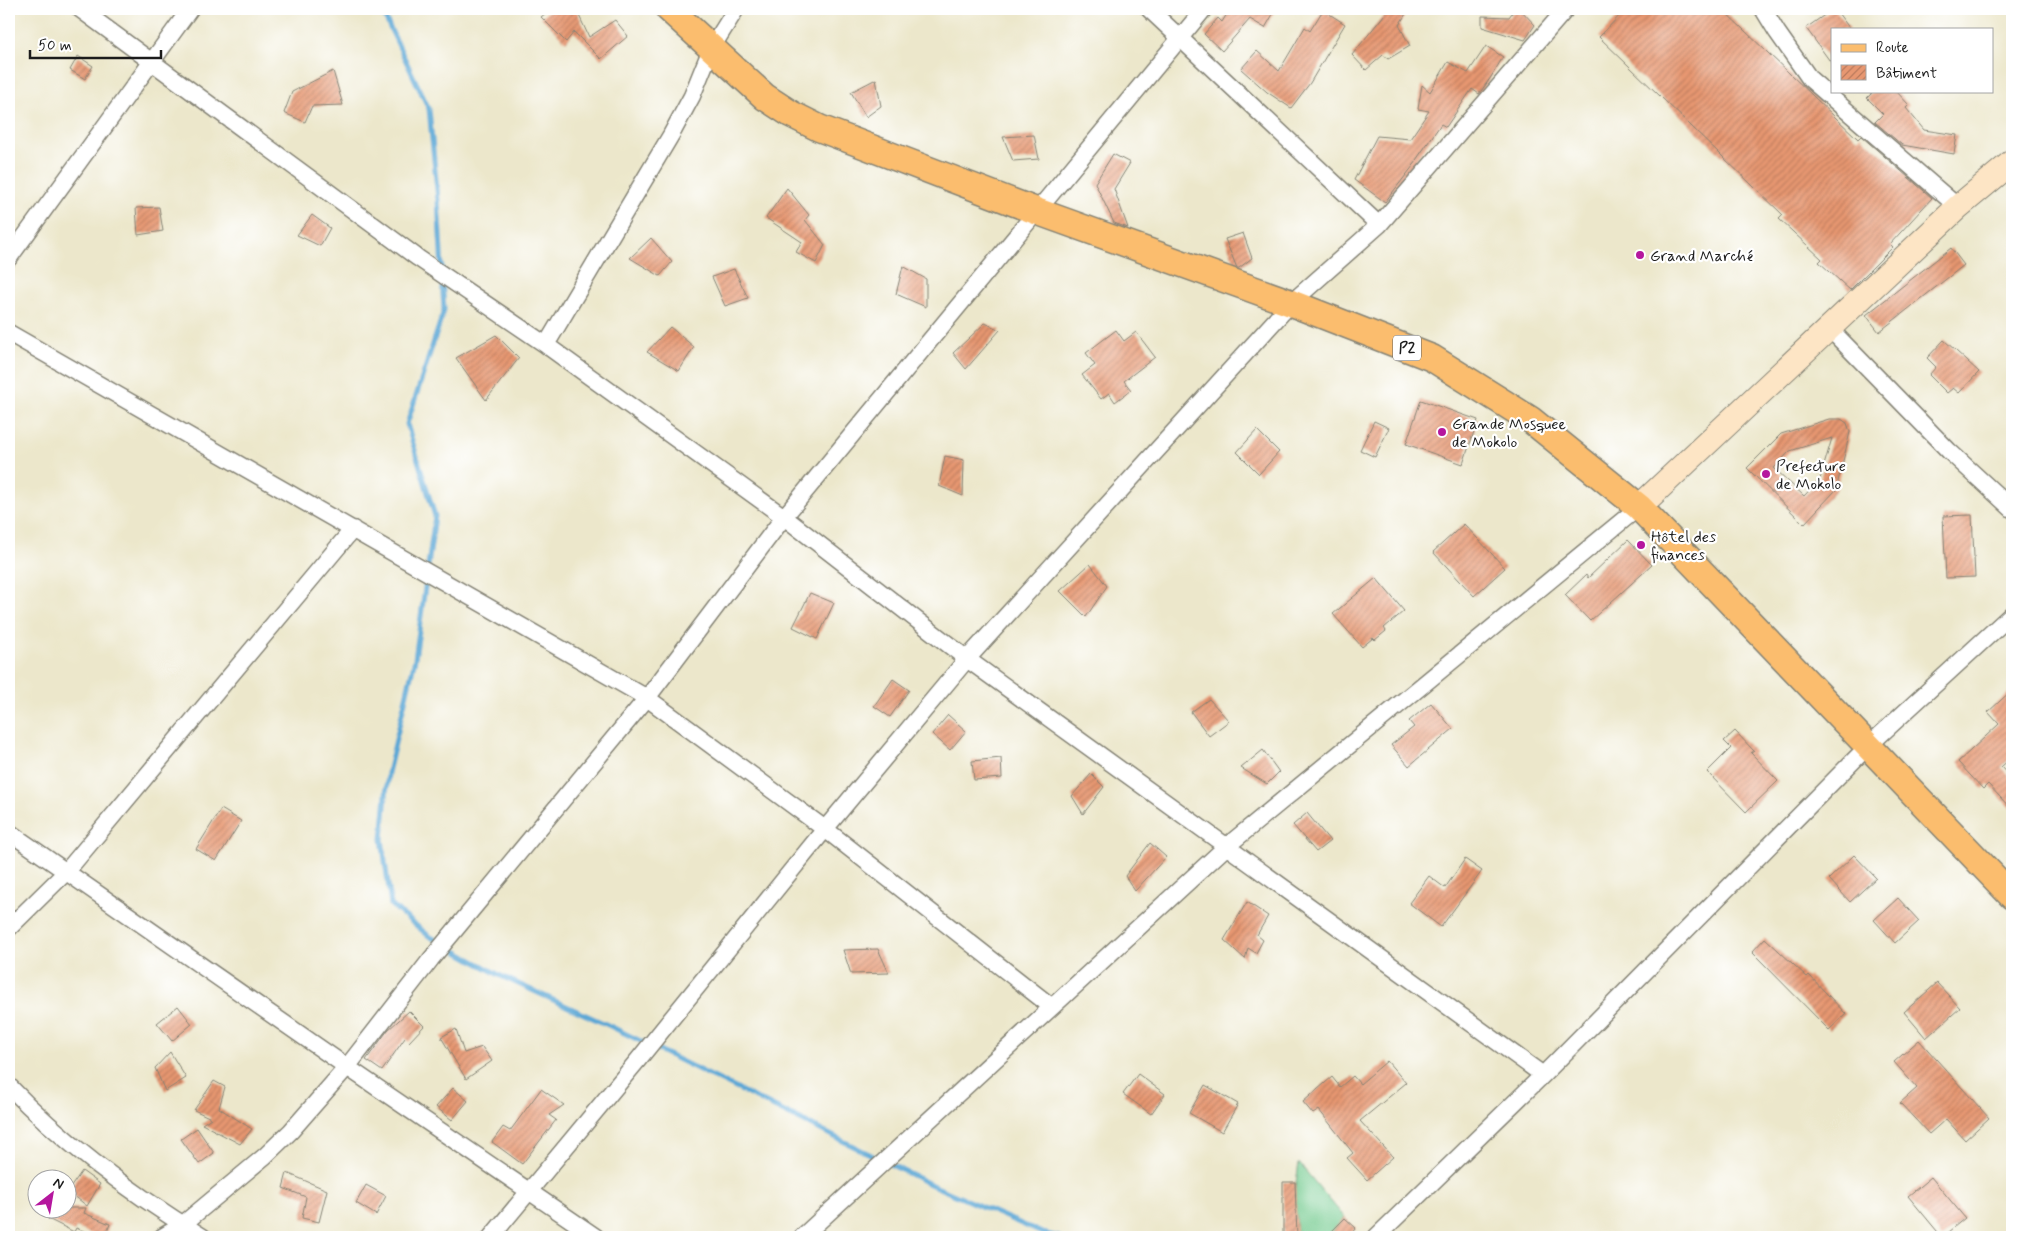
<svg xmlns="http://www.w3.org/2000/svg" width="2021" height="1246" font-family="Mynerve,sans-serif">
<defs>
<pattern id="building-hatch" width="6" height="6" patternUnits="userSpaceOnUse" patternTransform="scale(1.25)"><rect width="6" height="6" fill="#e79771"/><path d="M-1 1l2-2M0 6l6-6M5 7l2-2" fill="none" stroke="#ba7a5c"/></pattern>
</defs>
<rect width="100%" height="100%" fill="#fff"/>
<filter id="ink" filterUnits="userSpaceOnUse"><feTurbulence type="fractalNoise" baseFrequency=".02" numOctaves="2"/><feDisplacementMap in="SourceGraphic" scale="10" xChannelSelector="R" yChannelSelector="G"/><feConvolveMatrix kernelMatrix="1 2 1 2 8 2 1 2 1" color-interpolation-filters="sRGB"/></filter>
<filter id="wash" filterUnits="userSpaceOnUse"><feTurbulence type="fractalNoise" baseFrequency=".0096" numOctaves="4" result="noise"/><feDisplacementMap in="SourceGraphic" scale="20" xChannelSelector="R" yChannelSelector="G"/><feGaussianBlur stdDeviation="1.12" result="paint"/><feColorMatrix in="noise" values="0 0 0 0 0 0 0 0 0 0 0 0 0 0 0 0 0 1.4 0 .05"/><feComposite in="paint" operator="in"/></filter>
<g filter="url(#wash)">
<rect width="100%" height="100%" fill="#ece7cb"/>
<!-- green -->
<path fill="#73ca8e" stroke="#487355" d="M1299,1163L1345,1218L1326,1237H1297L1295,1189Z"/>
<g fill="none" stroke-linecap="round" stroke-linejoin="round">
<!-- stream -->
<path stroke="#5da8d5" stroke-width="5" d="M381,9L429,109L438,200L442,270
M442,278L444,310L407,424L435,516L415,659L388,773L382,839L391,905L429,936L501,976L610,1026L932,1185L1042,1233L1059,1237"/>
</g>
<g id="blocks">
<!-- building -->
<path fill="url(#building-hatch)" fill-rule="evenodd" d="M551,9H576L589,37L615,20L628,36L601,59L574,32L566,42L541,17Z
M1230,9H1276L1265,28L1250,19L1222,51L1204,34L1218,18L1222,22Z
M1389,9H1409L1399,25L1410,46L1388,59L1383,55L1366,70L1352,55Z
M1515,9H1520L1535,25L1525,40L1482,27V16L1509,17Z
M1626,9H1722L1858,139L1861,136L1932,198L1890,244L1893,247L1850,290L1819,262L1822,259L1779,219L1783,215L1599,37Z
M1833,9H1835L1850,29H1832V64L1806,28Z
M1323,10L1345,24L1310,83L1291,108L1267,92L1241,69L1257,51L1279,71L1305,27L1310,31Z
M1486,46L1503,57L1491,77L1479,94L1472,89L1446,127L1441,124L1416,160L1417,161L1385,202L1354,180L1377,136L1410,139L1429,111L1418,109L1422,85L1430,92L1448,62L1468,73Z
M78,56L93,66L85,79L70,70Z
M333,71L343,105L312,106L305,122L284,113L292,92Z
M876,79L881,106L866,117L851,92Z
M1874,91H1896L1909,105L1906,108L1924,130L1957,135L1954,154L1902,145L1875,122L1883,114L1867,98Z
M1034,135L1039,159L1013,161L1003,137Z
M1113,154L1130,163L1114,189L1128,228L1114,223L1095,183Z
M787,188L809,215L805,220L825,245L816,263L796,252L802,242L766,218Z
M159,207L163,231L138,235L136,208Z
M312,215L330,228L320,246L297,235Z
M1243,233L1252,258L1239,268H1237L1225,239Z
M651,238L672,262L660,276L630,258Z
M1951,248L1964,265L1879,332L1866,315Z
M903,266L926,279V307L896,294Z
M734,269L748,298L725,306L712,277Z
M985,323L1000,330L966,369L953,353Z
M670,327L694,347L679,371L647,352Z
M1116,330L1124,341L1136,332L1155,357L1124,381L1131,390L1115,402L1109,393L1101,399L1082,375L1095,365L1086,353Z
M496,335L519,358L486,400L456,358Z
M1944,340L1979,372L1959,393L1953,388L1947,393L1929,375L1936,367L1927,358Z
M1421,400L1478,420L1463,464L1406,444Z
M1829,419H1841L1847,423L1850,432L1836,490L1804,524L1747,468L1781,434ZM1832,438L1820,479L1804,496L1774,468L1790,451Z
M1374,421L1389,428L1375,457L1360,450Z
M1257,430L1279,452L1259,474L1237,452Z
M945,456L964,460L963,496L939,486Z
M1972,515L1975,577L1946,578L1943,516Z
M1464,524L1505,568L1474,596L1433,552Z
M1628,540L1652,565L1590,621L1565,595L1586,575L1588,578Z
M1090,564L1107,586L1086,617L1060,591Z
M1376,578L1404,611L1384,628L1386,631L1375,640L1373,638L1362,647L1333,614Z
M810,593L834,603L817,639L793,627Z
M893,679L909,690L890,717L874,706Z
M2012,690V757L2001,767L2012,779V810L1988,784L1983,789L1958,762L1999,724L1988,712Z
M1209,699L1229,721L1209,736L1191,712Z
M1431,703L1453,729L1409,766L1391,745L1414,727L1409,721Z
M948,715L966,731L950,750L932,734Z
M1735,731L1754,751L1751,753L1778,781L1746,812L1707,772L1731,748L1724,741Z
M1263,750L1279,772L1267,784L1241,768Z
M1001,758L1002,778L974,780L972,761Z
M1091,774L1104,787L1083,814L1072,796Z
M221,809L241,821L216,861L196,849Z
M1307,813L1330,841L1316,852L1293,825Z
M1150,843L1166,857L1135,891L1125,876Z
M1854,855L1876,878L1850,902L1829,879Z
M1465,859L1482,871L1441,927L1409,903L1429,876L1445,888Z
M1898,898L1919,921L1895,943L1874,920Z
M1247,902L1268,916L1257,935L1263,940L1256,953L1248,948L1245,959L1224,940Z
M1765,938L1807,977L1809,975L1846,1014L1829,1030L1752,952Z
M878,949L889,973L851,974L843,950Z
M1937,983L1960,1008L1926,1038L1904,1012Z
M178,1006L192,1024L172,1041L157,1023Z
M409,1011L424,1026L409,1042L405,1038L382,1071L366,1060L388,1030Z
M456,1029L464,1053L482,1047L492,1061L466,1079L441,1037Z
M1919,1040L1989,1118L1965,1140L1946,1119L1929,1134L1900,1103L1917,1088L1894,1062Z
M170,1052L186,1078L165,1091L155,1068Z
M1387,1061L1406,1083L1360,1121L1393,1157L1367,1180L1347,1158L1353,1153L1319,1110L1313,1114L1303,1102L1332,1077L1340,1087L1353,1076L1360,1084Z
M1138,1074L1165,1094L1151,1114L1123,1094Z
M214,1081L225,1087L219,1108L252,1129L240,1144L202,1124L211,1118L194,1110Z
M1205,1085L1238,1104L1222,1132L1189,1113Z
M453,1088L468,1101L452,1120L436,1107Z
M541,1089L564,1105L549,1115L556,1120L522,1164L492,1142L503,1127L510,1131Z
M197,1128L214,1153L199,1164L181,1139Z
M82,1171L100,1184L87,1206L68,1191Z
M287,1173L327,1190L319,1222L302,1218L306,1197L283,1188Z
M1931,1177L1965,1218L1942,1237L1908,1196Z
M1283,1182H1295L1297,1237H1283Z
M366,1185L386,1196L376,1215L356,1203Z
M53,1208H86L84,1213L110,1224L105,1237H99L76,1228L74,1232L48,1219Z
M1345,1218L1356,1228L1348,1237H1326Z"/>
</g>
</g>
<g filter="url(#ink)">
<use href="#blocks" fill-opacity="0" stroke="#848274" stroke-width="1"/>
<g fill="none" stroke-linecap="round" stroke-linejoin="round">
<!-- street casing -->
<g stroke="#848274" stroke-width="19">
<path id="street" d="M80,9L418,258L546,345L784,517L967,659L1543,1075
M1149,9L1379,225
M1763,9L1777,32L1810,79L1958,207
M9,258L190,9
M1829,328L1949,451L2012,509
M9,333L647,698L825,829L1052,1007
M546,345L671,135L692,96L711,49L736,9
M9,832L347,1067L596,1237
M9,928L66,872L353,529
M9,1086C63,1143 136,1196 203,1237
M162,1237L182,1225L265,1156L291,1131L347,1067L431,959L647,698L784,517L1204,9
M491,1237L638,1060L825,829L967,659L1291,303L1379,225L1566,9
M802,1237L1227,846L1639,507
M1376,1237L1543,1075L1868,746L2012,614"/>
</g>
<!-- secondary casing -->
<g stroke="#848274" stroke-width="26">
<path id="secondary" d="M1639,507L1958,207L2012,162"/>
</g>
<!-- primary casing -->
<g stroke="#848274" stroke-width="29">
<path id="primary" d="M669,9L765,97L791,114L819,128L1036,211L1291,303L1432,358L1531,420L1639,507L2012,896"/>
</g>
<!-- street -->
<use href="#street" stroke="#fff" stroke-width="16"/>
<!-- secondary -->
<use href="#secondary" stroke="#fde5c5" stroke-width="24"/>
<!-- primary -->
<use href="#primary" stroke="#fbbd6e" stroke-width="26"/>
</g>
</g>
<!-- markers -->
<g fill="#b5179e" stroke="#fff" stroke-width="2">
<circle cx="1640" cy="255" r="5"/>
<circle cx="1442" cy="432" r="5"/>
<circle cx="1766" cy="474" r="5"/>
<circle cx="1641" cy="545" r="5"/>
</g>
<g text-anchor="middle" stroke-width="4.5" stroke-linejoin="round" paint-order="stroke">
<!-- shield labels -->
<rect fill="#fff" stroke="#606060" stroke-width="1" x="1393" y="335.5" width="28" height="25" rx="4"/>
<g font-size="15" font-weight="bold" fill="#1c1c1c">
<text x="1407" y="353">P2</text>
</g>
<!-- poi labels -->
<g font-size="16" fill="#1c1c1c" stroke="#fff" text-anchor="start">
<text x="1650" y="261">Grand Marché</text>
<text x="1452" y="429">Grande Mosquee<tspan x="1452" dy="18">de Mokolo</tspan></text>
<text x="1776" y="471">Prefecture<tspan x="1776" dy="18">de Mokolo</tspan></text>
<text x="1651" y="542">Hôtel des<tspan x="1651" dy="18">finances</tspan></text>
</g>
</g>
<!-- margin -->
<rect width="2021" height="1246" fill="none" stroke="#fff" stroke-width="30"/>
<!-- legend -->
<rect x="1831" y="28" width="162" height="65" fill="#ffffff" stroke="#a4a4a4"/>
<rect x="1841" y="44" width="25" height="8" fill="#fbbd6e" stroke="#a4a4a4"/>
<text x="1876" y="52" font-size="15" fill="#1c1c1c">Route</text>
<rect x="1841" y="65" width="25" height="15" fill="url(#building-hatch)" stroke="#a4a4a4"/>
<text x="1876" y="78" font-size="15" fill="#1c1c1c">Bâtiment</text>
<!-- north arrow -->
<g transform="translate(52 1194) rotate(31)"><circle r="24" fill="#ffffff" stroke="#a4a4a4"/>
<path d="M0-4L9 19L0 12L-9 19Z" fill="#b5179e"/>
<text y="-8" font-size="14" font-weight="bold" text-anchor="middle" fill="#1c1c1c">N</text>
</g>
<!-- scale -->
<path d="M30 50v8h131v-8" fill="none" stroke="#1c1c1c" stroke-width="2.5"/>
<text x="38" y="50" font-size="15" fill="#1c1c1c" stroke="#ffffff" stroke-width="4" paint-order="stroke">50 m</text>
</svg>
